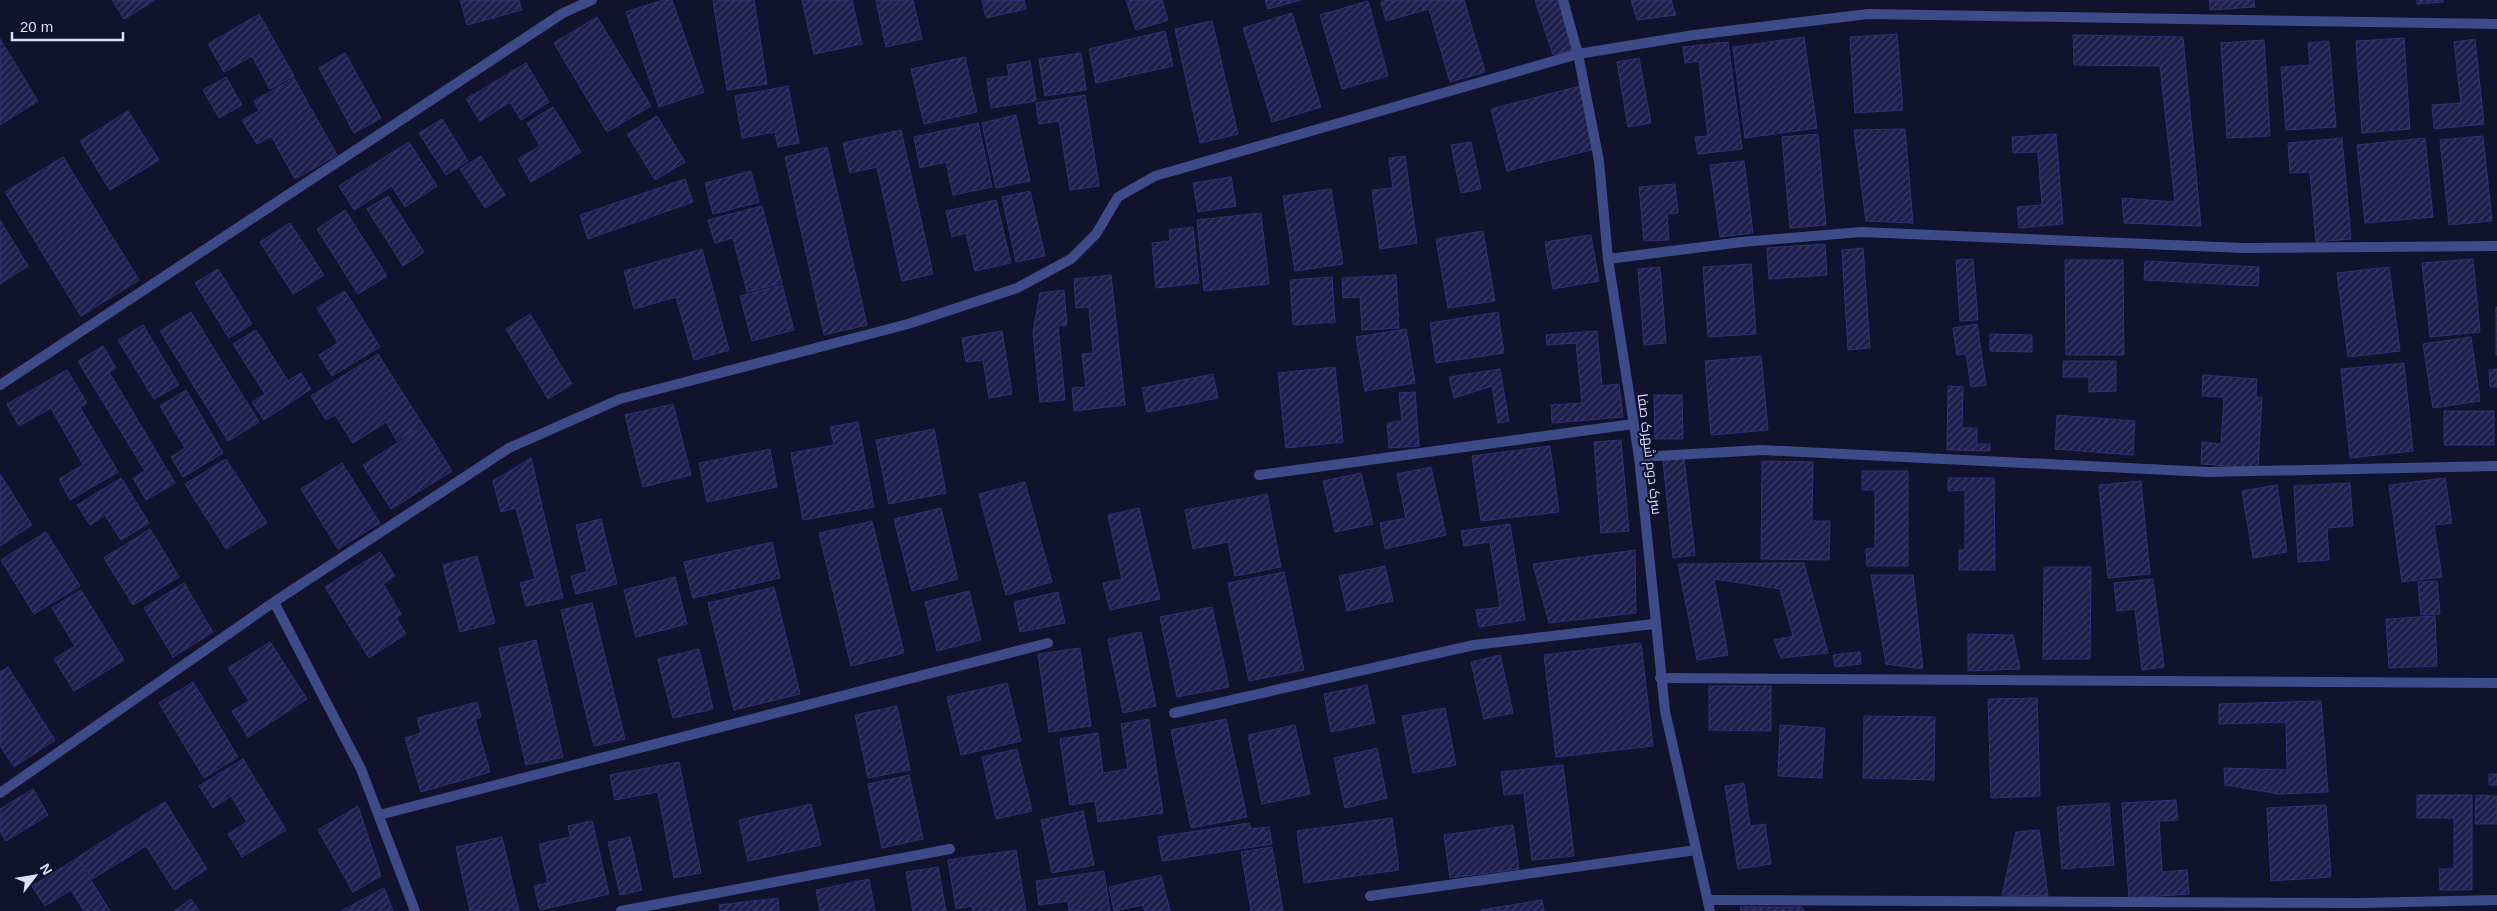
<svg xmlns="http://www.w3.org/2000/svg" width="2497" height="911" font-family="Helvetica,Cairo,sans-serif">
<defs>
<pattern id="building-hatch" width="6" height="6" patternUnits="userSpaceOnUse" patternTransform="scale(1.25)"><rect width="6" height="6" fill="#1d1e4c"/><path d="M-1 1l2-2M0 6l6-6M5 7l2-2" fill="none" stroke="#3d3e67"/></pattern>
</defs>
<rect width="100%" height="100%" fill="#11122b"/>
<!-- building -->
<path fill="url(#building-hatch)" stroke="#2f3177" d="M112,0H154V1L124,19Z
M460,0H519L522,10L467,25Z
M663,0H672L704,92L659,107L626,12Z
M713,0H754L767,84L727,90Z
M802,0H852L862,44L814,54Z
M876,0H913L922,39L886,47Z
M982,0H1024L1026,9L986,18Z
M1126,0H1162L1168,20L1136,30Z
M1265,0H1301L1268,9Z
M1386,0H1464L1485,72L1450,82L1429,9L1386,21L1381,2Z
M1535,0H1560L1576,49L1553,55Z
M1631,0H1671L1676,15L1637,20Z
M2209,0H2254L2255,7L2210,10Z
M2417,0H2443V2L2417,4Z
M1368,1L1388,76L1342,89L1320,15Z
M1292,13L1321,107L1272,122L1243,28Z
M259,14L294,76L270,89L252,56L224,72L208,44Z
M597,17L651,106L607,132L554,43Z
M1212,21L1238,134L1200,143L1175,29Z
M1165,31L1173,66L1096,83L1089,49Z
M1897,34L1903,110L1855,113L1850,37Z
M2073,35L2183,37L2201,226L2124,223L2122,198L2175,202L2160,66L2074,65Z
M1804,37L1817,128L1745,138L1733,47Z
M2404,38L2410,129L2362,133L2356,41Z
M0,39L38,101L0,125Z
M2475,39L2484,124L2434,129L2432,105L2461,103L2454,42Z
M2264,40L2270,136L2227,138L2221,43Z
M2329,41L2336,127L2286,130L2281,67L2310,65L2308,43Z
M1728,42L1742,149L1698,154L1695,137L1708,136L1699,61L1685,63L1683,47Z
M345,53L381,118L354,133L319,68Z
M1081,53L1086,90L1045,96L1039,59Z
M965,57L977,112L924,124L911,69Z
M1639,58L1651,123L1628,127L1617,62Z
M1030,61L1036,101L991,108L987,79L1009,76L1007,65Z
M526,63L549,102L521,120L510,102L480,121L466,99Z
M226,77L242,105L219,118L203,90Z
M294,78L337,155L295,179L271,136L257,144L242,120L259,111L254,101Z
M788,86L799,143L778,147L775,132L742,138L735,96Z
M1580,86L1595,149L1507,171L1491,109Z
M1085,95L1099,186L1070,190L1059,121L1039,124L1036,103Z
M553,107L581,152L531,182L518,159L540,146L527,123Z
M128,111L159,160L110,190L80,141Z
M1016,115L1030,181L996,188L982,123Z
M657,116L685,162L655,180L627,134Z
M442,119L468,161L446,175L419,133Z
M978,123L992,187L953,195L946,162L920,168L914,137Z
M1905,129L1913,223L1866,221L1854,130Z
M901,130L933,274L902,281L877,167L850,173L843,143Z
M1818,134L1826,225L1790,228L1782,137Z
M2056,134L2063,224L2019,228L2017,207L2042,205L2038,152L2013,153L2012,137Z
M2483,136L2492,221L2449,225L2440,140Z
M2342,138L2351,239L2316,242L2310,172L2290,173L2288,143Z
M2425,138L2433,217L2365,223L2357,145Z
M409,142L437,186L405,207L392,186L354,210L339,186Z
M1471,142L1481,189L1461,193L1451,145Z
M827,147L867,325L824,335L785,157Z
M481,156L505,195L485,208L460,169Z
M1405,156L1417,243L1380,249L1372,190L1393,188L1389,158Z
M63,157L139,280L81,316L5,192Z
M1744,161L1753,233L1720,237L1710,165Z
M751,171L759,202L713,214L705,183Z
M1231,177L1236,206L1198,212L1193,183Z
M685,179L693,202L588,239L580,215Z
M1675,184L1678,213L1667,214L1669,240L1644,241L1639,187Z
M1331,189L1343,264L1295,271L1283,196Z
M1030,191L1045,256L1016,262L1002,197Z
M388,196L424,252L403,266L367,209Z
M996,200L1011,263L975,271L966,233L952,237L946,211Z
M762,206L782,283L747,292L733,238L715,243L708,220Z
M345,210L387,276L358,294L317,229Z
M1261,213L1269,284L1204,291L1197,220Z
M0,220L28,266L0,284Z
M290,223L324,275L293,294L260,242Z
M1193,227L1199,283L1156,288L1152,243L1170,241L1169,230Z
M1483,231L1495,301L1448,308L1436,239Z
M1591,235L1599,281L1553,289L1545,242Z
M1825,244L1827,275L1769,279L1767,248Z
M1863,248L1870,348L1848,350L1842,250Z
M702,249L729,350L694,360L676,297L634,309L624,271Z
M1973,259L1978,320L1960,321L1956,260Z
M2473,259L2480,332L2430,337L2422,263Z
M2065,260H2123L2124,355H2066Z
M2145,261L2259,267L2258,286L2144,280Z
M1751,264L1756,334L1708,337L1703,267Z
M1660,267L1666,343L1644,345L1638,269Z
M2389,267L2400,351L2348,357L2337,273Z
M218,269L252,324L229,338L195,283Z
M1111,275L1125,405L1074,411L1072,388L1086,387L1082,354L1093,353L1089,307L1076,308L1074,279Z
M1396,275L1399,328L1362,330L1360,297L1343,298L1342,278Z
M1332,277L1335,322L1293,325L1290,280Z
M782,285L794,330L752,341L740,296Z
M1064,290L1067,325L1058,326L1065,400L1040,402L1033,332L1040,293Z
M345,291L380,347L332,376L319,355L338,343L317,308Z
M2496,307H2497V355H2496Z
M191,312L259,422L228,441L160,331Z
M1498,312L1504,353L1436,363L1430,323Z
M530,314L572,384L548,399L506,329Z
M1977,324L1986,385L1971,387L1966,354L1957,355L1953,328Z
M143,325L179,385L154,399L118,340Z
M1406,329L1415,383L1365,391L1356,337Z
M256,330L288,381L301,373L311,389L264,420L252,402L265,394L233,344Z
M1002,331L1012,394L989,398L983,360L966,362L962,338Z
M1597,331L1602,386L1619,384L1623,417L1552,423L1551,405L1582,403L1576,343L1547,345L1546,335Z
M1990,334L2032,335V352L1990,351Z
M2471,337L2480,401L2433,408L2423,344Z
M103,346L116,368L109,372L175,483L146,500L133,478L145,471L78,361Z
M378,354L423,425L397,441L386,422L353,443L335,415L326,420L311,396Z
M1761,356L1768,430L1711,435L1705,361Z
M2063,361H2116V391L2089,392V377H2063Z
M2404,363L2413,451L2350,458L2341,369Z
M1335,367L1343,442L1286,448L1278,373Z
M1500,369L1509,421L1498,423L1492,386L1454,398L1449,377Z
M2497,369V387H2490L2489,370Z
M67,370L87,403L80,407L118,472L70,500L59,479L83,465L51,408L19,426L7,404Z
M1213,374L1218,398L1147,412L1142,388Z
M2203,375L2257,379L2256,397H2262L2258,468L2201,464L2202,442L2221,444L2224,397L2202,396Z
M1948,386L1963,387L1962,428H1977V444H1990V451L1947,450Z
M186,390L223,453L183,477L171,457L185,448L160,406Z
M1415,392L1419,446L1389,448L1387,423L1402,421L1399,393Z
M1654,395H1682L1683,439H1655Z
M673,404L691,475L643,487L625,415Z
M2444,411H2494V445H2444Z
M2057,415L2135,421L2133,455L2055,449Z
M858,422L874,507L803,520L791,453L834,445L830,427Z
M424,426L452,471L391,509L363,465Z
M934,429L946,493L889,504L876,440Z
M1621,440L1629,531L1601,533L1594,442Z
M1550,446L1559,512L1481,521L1472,456Z
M770,449L777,487L707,502L699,463Z
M531,458L563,598L526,606L520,583L535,579L516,508L501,512L493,481Z
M1684,458L1695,555L1673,558L1663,461Z
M226,459L267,523L226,549L185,484Z
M1762,461L1813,462L1812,521H1830L1829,560L1761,559Z
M342,463L380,523L338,549L301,489Z
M1431,467L1446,535L1385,549L1380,523L1406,518L1397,474Z
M1862,471H1908V566H1867L1866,549L1875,548V490H1862Z
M1361,473L1373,524L1335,532L1323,481Z
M0,474L32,525L0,546Z
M121,478L149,523L121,540L105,515L90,525L77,505Z
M1948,478H1994L1995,570H1959V550H1965V490L1948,491Z
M2445,478L2452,523L2434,525L2442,577L2402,582L2389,485Z
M2141,481L2150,574L2108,578L2099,485Z
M1025,482L1052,582L1006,595L979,494Z
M2350,483L2353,526L2327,528L2329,560L2298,562L2294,486Z
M2277,485L2287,552L2253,558L2242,491Z
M1267,494L1281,567L1235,576L1228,542L1193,549L1185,510Z
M941,508L958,579L912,591L894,519Z
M1139,508L1160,599L1110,610L1103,583L1122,579L1108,515Z
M601,519L617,584L576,594L571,576L587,572L576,525Z
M872,521L904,653L851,666L819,533Z
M1510,524L1525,620L1479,627L1476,610L1500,607L1490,542L1464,546L1461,531Z
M150,529L179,577L133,605L104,558Z
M46,532L80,586L34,614L1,560Z
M772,542L780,578L693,598L684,562Z
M1635,550L1636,613L1549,623L1533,564Z
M380,552L395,576L383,584L401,614L396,618L406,634L369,658L325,587Z
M477,556L495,623L460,632L443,565Z
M1804,563L1828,653L1781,658L1774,640L1793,636L1780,589L1714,579L1728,655L1697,660L1678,564Z
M1385,566L1393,601L1347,611L1339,576Z
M2044,567H2091L2090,659H2043Z
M1284,572L1304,670L1249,681L1228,583Z
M1871,575H1913L1923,669L1886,664Z
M675,577L687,624L636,637L624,590Z
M2153,579L2164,667L2142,670L2135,609L2117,611L2114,583Z
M2437,581L2440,614L2421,615L2418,582Z
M184,583L213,632L173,657L144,608Z
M774,587L800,694L734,710L708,603Z
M81,590L124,660L74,691L54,659L75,646L52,608Z
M969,591L981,640L937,651L925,602Z
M1058,592L1065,623L1020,632L1014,602Z
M592,603L625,739L594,746L561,610Z
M1212,607L1229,687L1177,697L1160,617Z
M2435,616L2437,666L2389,668L2386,619Z
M1141,632L1156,706L1123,713L1108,639Z
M1968,634L2013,635L2020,669L1968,671Z
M536,640L563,757L526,765L499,648Z
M270,642L307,699L248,737L232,711L249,701L228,668Z
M1641,643L1653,746L1556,757L1544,655Z
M1080,648L1091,726L1049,732L1038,654Z
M699,649L713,709L673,718L658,659Z
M1860,652L1861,664L1835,667L1833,655Z
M1500,655L1513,713L1484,719L1471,662Z
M8,667L55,740L14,767L0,746V672Z
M193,682L238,757L204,778L159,703Z
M1007,683L1021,741L961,755L947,697Z
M1367,685L1375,723L1331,732L1324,694Z
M1709,686H1771V731L1709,730Z
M2037,698L2040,796L1991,798L1988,699Z
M2321,701L2328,792L2279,794L2225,785L2224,768L2287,770L2286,722L2219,724V704Z
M477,702L481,717L475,719L490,772L421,792L405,738L421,733L417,718Z
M897,706L910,770L868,778L855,715Z
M1445,708L1456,765L1413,773L1402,716Z
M1864,716L1935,717L1934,780L1863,778Z
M1149,719L1163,813L1098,822L1095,801L1070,805L1060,739L1098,733L1103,773L1128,769L1121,724Z
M1226,719L1247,817L1191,828L1171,730Z
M1295,725L1310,794L1262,804L1248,735Z
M1780,725L1825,728L1822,778L1778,776Z
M1377,748L1387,798L1345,808L1334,758Z
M1017,749L1032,811L996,819L982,757Z
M243,759L286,830L242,857L228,834L247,822L231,796L213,808L199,786Z
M679,762L701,873L674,878L658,792L615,800L610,775Z
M1563,765L1574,856L1532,860L1524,793L1504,795L1501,772Z
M2489,774H2497V785H2489Z
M909,775L923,839L882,848L868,784Z
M1744,783L1750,826L1765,824L1771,864L1738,869L1725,786Z
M33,789L48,815L6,841L0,831V809Z
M2417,795H2472V890H2440L2439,869H2454V818H2417Z
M2476,795L2497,796V824H2475Z
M2176,800L2178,820L2159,821L2162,872L2187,870L2189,894L2129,898L2122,803Z
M165,802L207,869L174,890L146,846L92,879L78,857Z
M2109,803L2114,865L2062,869L2057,807Z
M811,804L821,845L748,861L739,820Z
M2326,805L2331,877L2271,881L2267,808Z
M358,806L381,876L353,892L318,830Z
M1083,811L1094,865L1052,873L1041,820Z
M1392,818L1399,870L1304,883L1297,831Z
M592,821L609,894L540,910L534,886L548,883L539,844L570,837L568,826Z
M1249,823L1251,829L1269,827L1272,844L1162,861L1158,837Z
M1513,825L1519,869L1450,878L1444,835Z
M2039,830L2048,896L2002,895L2016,832Z
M502,837L519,911H470L456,847Z
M630,837L642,890L620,895L608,842Z
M1272,847L1283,911H1251L1241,852Z
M1016,850L1026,911H973L972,906L956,909L948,860Z
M77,858L110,911H84L71,890L45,906L32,886Z
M938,867L946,911H913L906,872Z
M1104,871L1110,911H1069L1068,901L1039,905L1036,881Z
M1161,875L1170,911H1145L1143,905L1114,911L1109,887Z
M869,879L875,911H820L816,890Z
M384,888L393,911H341Z
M778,898L779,911H720L719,905Z
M191,899L199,911H174Z
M1542,900L1544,911H1481V910Z
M1740,907H1802L1804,911H1741Z"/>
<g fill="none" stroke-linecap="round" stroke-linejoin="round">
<!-- minor -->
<path stroke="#3d4b89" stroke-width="10" d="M1608,259L1742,242L1861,232L2243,248L2497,246
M0,385L563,13L592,0
M1639,457L1762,450L2208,472L2497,466
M1259,475L1633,424
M274,602L361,769L415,911
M1660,678L2497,683
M1174,713L1474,645L1654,624
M0,793L274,602L509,448L620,399L908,324L1017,288L1071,259L1096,234L1118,197L1155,176L1578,54L1694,35L1868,14L2497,24
M379,815L1048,643
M1370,896L1696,850
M1708,900L2361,903L2497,900
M621,911L950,849"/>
<!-- tertiary -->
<path stroke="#3d4b89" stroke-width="10" d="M1563,0L1578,54L1599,161L1608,259L1639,457L1665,711L1710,911"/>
</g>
<g text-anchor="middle" stroke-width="4.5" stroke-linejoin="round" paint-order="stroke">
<!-- street labels -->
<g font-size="14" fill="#dbdfff" stroke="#11122b">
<text transform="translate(1650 454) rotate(83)" y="5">سرک دوم شهرک صفا</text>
</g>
</g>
<!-- north arrow -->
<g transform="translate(35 876) rotate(59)" stroke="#11122b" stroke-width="4" paint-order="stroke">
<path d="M0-4L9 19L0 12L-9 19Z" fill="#dbdfff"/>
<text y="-8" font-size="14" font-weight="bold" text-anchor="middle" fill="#dbdfff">N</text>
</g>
<!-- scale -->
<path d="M12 32v8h111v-8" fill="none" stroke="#dbdfff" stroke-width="2.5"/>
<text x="20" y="32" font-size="15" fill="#dbdfff" stroke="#11122b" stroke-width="4" paint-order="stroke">20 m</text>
</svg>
